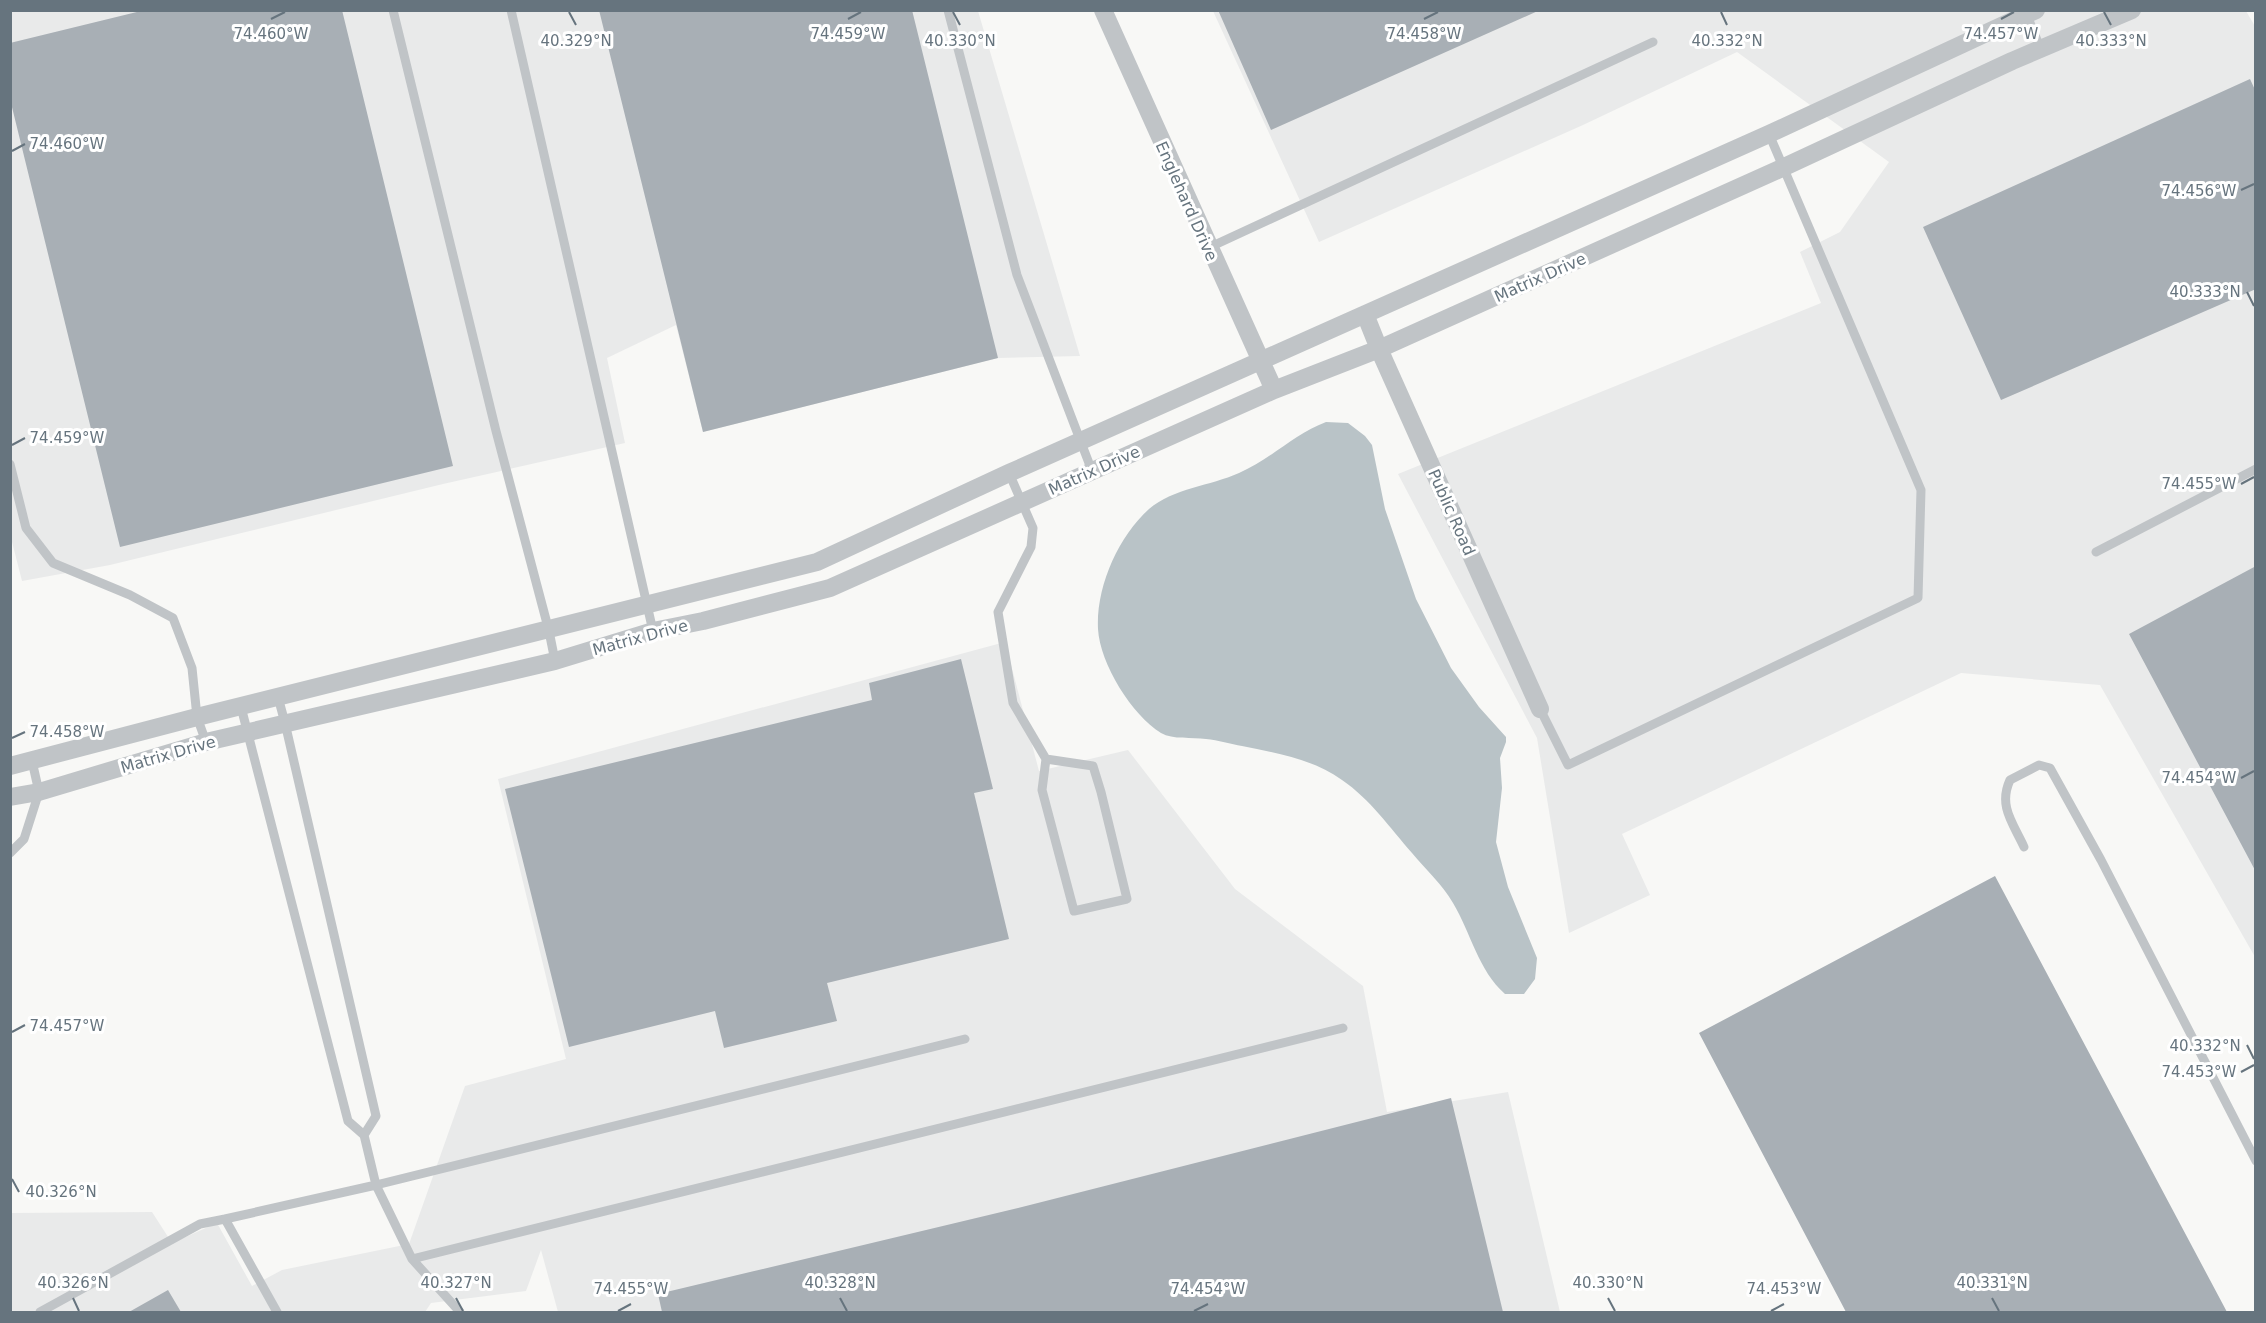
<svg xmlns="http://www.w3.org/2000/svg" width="2266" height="1323" font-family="'DejaVu Sans',sans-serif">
<rect width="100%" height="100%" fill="#f8f8f6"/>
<!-- built -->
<path fill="#e9eaea" d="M10,11H978L1080,356L998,358L703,432L676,325L607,358L625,443L443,484L110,565L22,581L10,534Z
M1213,11H2246L2256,28L2255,957L2100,685L1961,673L1622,834L1650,895L1569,933L1537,738L1398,474L1821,303L1800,252L1840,232L1889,162L1737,52L1583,125L1319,242Z
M1005,642L1039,771L1128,750L1235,889L1363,986L1387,1112L1508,1092L1560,1312H558L541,1250L526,1291L431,1303L425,1312H11L10,1213L152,1212L172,1243L217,1223L252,1286L282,1270L409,1244L465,1086L566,1059L498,779Z"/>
<!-- water -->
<path fill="#b9c3c7" d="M1326,422L1348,423L1365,436L1372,445L1385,509L1416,599L1451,668L1479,707L1506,737V742L1500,758L1502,788L1496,842L1508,887L1537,958L1535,979L1524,994H1505C1478,970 1471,933 1453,903C1442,884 1426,870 1412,853C1390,828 1370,799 1342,780C1313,759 1276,753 1242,746C1231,744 1218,740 1206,739C1192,737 1173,740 1161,733C1132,715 1100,664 1098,629C1096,587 1118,537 1149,509C1174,488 1210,486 1239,473C1270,460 1294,434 1326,422Z"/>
<!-- building -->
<path fill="#a8afb5" d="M145,10H342L453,466L120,547L10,99V43Z
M599,10H912L998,358L703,432Z
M1218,10H1540L1271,130Z
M2250,79L2256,92V289L2001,400L1923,227Z
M2256,566V872L2129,634Z
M961,659L993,789L974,793L1009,939L827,983L837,1021L724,1048L715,1011L569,1047L505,789L872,700L869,683Z
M1995,876L2227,1312H1846L1699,1033Z
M1451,1098L1503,1312H662L658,1294L1022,1207Z
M168,1290L181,1312H129Z"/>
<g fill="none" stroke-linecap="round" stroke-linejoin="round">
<!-- lane -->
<path stroke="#c0c4c7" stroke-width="9" d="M393,10L496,431L549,631L555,661
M511,10L653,631
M948,10L1017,275L1092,471
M2026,13L2041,50
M1208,248L1653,42
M10,464L26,528L53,563L130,595L173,618L192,668L197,717L206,742
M1009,473L1033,528L1031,547L998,612L1013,703L1046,759L1093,766L1101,792L1127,899L1074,911L1042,790L1046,759
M2096,552L2256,469
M278,697L285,723L376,1116L364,1135
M241,707L348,1121L364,1135L376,1185L965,1039
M1540,709L1568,765L1918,598L1921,490L1769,134
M2024,847C2013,823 1998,806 2010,780L2039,765L2050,768L2101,860L2256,1161
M10,853L24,839L39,792L32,761
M412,1259L1343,1028
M40,1312L200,1224L225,1219
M277,1312L225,1219L376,1185L412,1259L460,1312"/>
<!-- street -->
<path stroke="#c0c4c7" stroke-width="18" d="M1103,10L1274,390
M1365,314L1379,349L1540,709
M10,766L197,717L817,562L1009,473L1769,134L2036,10
M10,797L39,792L206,742L555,661L653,631L703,621L830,588L1274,390L1379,349L1782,168L2012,61L2132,10"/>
</g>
<!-- ticks -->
<path fill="none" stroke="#66747e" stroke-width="2" d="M569,12L576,25M953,12L960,25M1721,12L1727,25M2104,12L2111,25M271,19L285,12M848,19L861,12M1424,19L1438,12M2001,19L2014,12M12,151L25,144M2241,190L2254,184M2247,292L2254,306M12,445L25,438M2241,484L2254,477M12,738L25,732M2241,778L2254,771M12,1032L25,1025M2247,1045L2254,1059M2241,1072L2254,1065M12,1179L19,1192M73,1298L79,1311M456,1298L463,1311M840,1298L847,1311M1608,1298L1615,1311M1992,1298L1999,1311M618,1311L631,1304M1194,1311L1208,1304M1771,1311L1784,1304"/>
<g text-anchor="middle" stroke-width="6" stroke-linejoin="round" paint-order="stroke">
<!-- street labels -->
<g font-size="16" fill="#66747e" stroke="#fff">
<text transform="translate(1187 201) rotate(66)" y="6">Englehard Drive</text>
<text transform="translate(1540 277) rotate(-24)" y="6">Matrix Drive</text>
<text transform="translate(1094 470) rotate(-24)" y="6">Matrix Drive</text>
<text transform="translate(1452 512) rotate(66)" y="6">Public Road</text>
<text transform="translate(640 637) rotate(-15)" y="6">Matrix Drive</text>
<text transform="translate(168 754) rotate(-16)" y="6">Matrix Drive</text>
</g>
</g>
<g font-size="15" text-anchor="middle" fill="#66747e" stroke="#fff" stroke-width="6" stroke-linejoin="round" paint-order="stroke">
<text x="271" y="39">74.460°W</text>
<text x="848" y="39">74.459°W</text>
<text x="1424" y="39">74.458°W</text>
<text x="2001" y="39">74.457°W</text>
<text x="576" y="46">40.329°N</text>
<text x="960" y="46">40.330°N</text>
<text x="1727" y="46">40.332°N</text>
<text x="2111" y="46">40.333°N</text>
<text x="67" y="149">74.460°W</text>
<text x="2199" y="196">74.456°W</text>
<text x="2205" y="297">40.333°N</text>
<text x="67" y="443">74.459°W</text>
<text x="2199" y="489">74.455°W</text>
<text x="67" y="737">74.458°W</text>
<text x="2199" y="783">74.454°W</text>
<text x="67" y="1031">74.457°W</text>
<text x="2205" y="1051">40.332°N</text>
<text x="2199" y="1077">74.453°W</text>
<text x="61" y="1197">40.326°N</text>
<text x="73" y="1288">40.326°N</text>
<text x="456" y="1288">40.327°N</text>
<text x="840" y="1288">40.328°N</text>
<text x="1608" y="1288">40.330°N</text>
<text x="1992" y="1288">40.331°N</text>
<text x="631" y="1294">74.455°W</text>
<text x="1208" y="1294">74.454°W</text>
<text x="1784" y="1294">74.453°W</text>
</g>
<!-- border -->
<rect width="2266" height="1323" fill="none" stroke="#66747e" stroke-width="24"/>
</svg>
